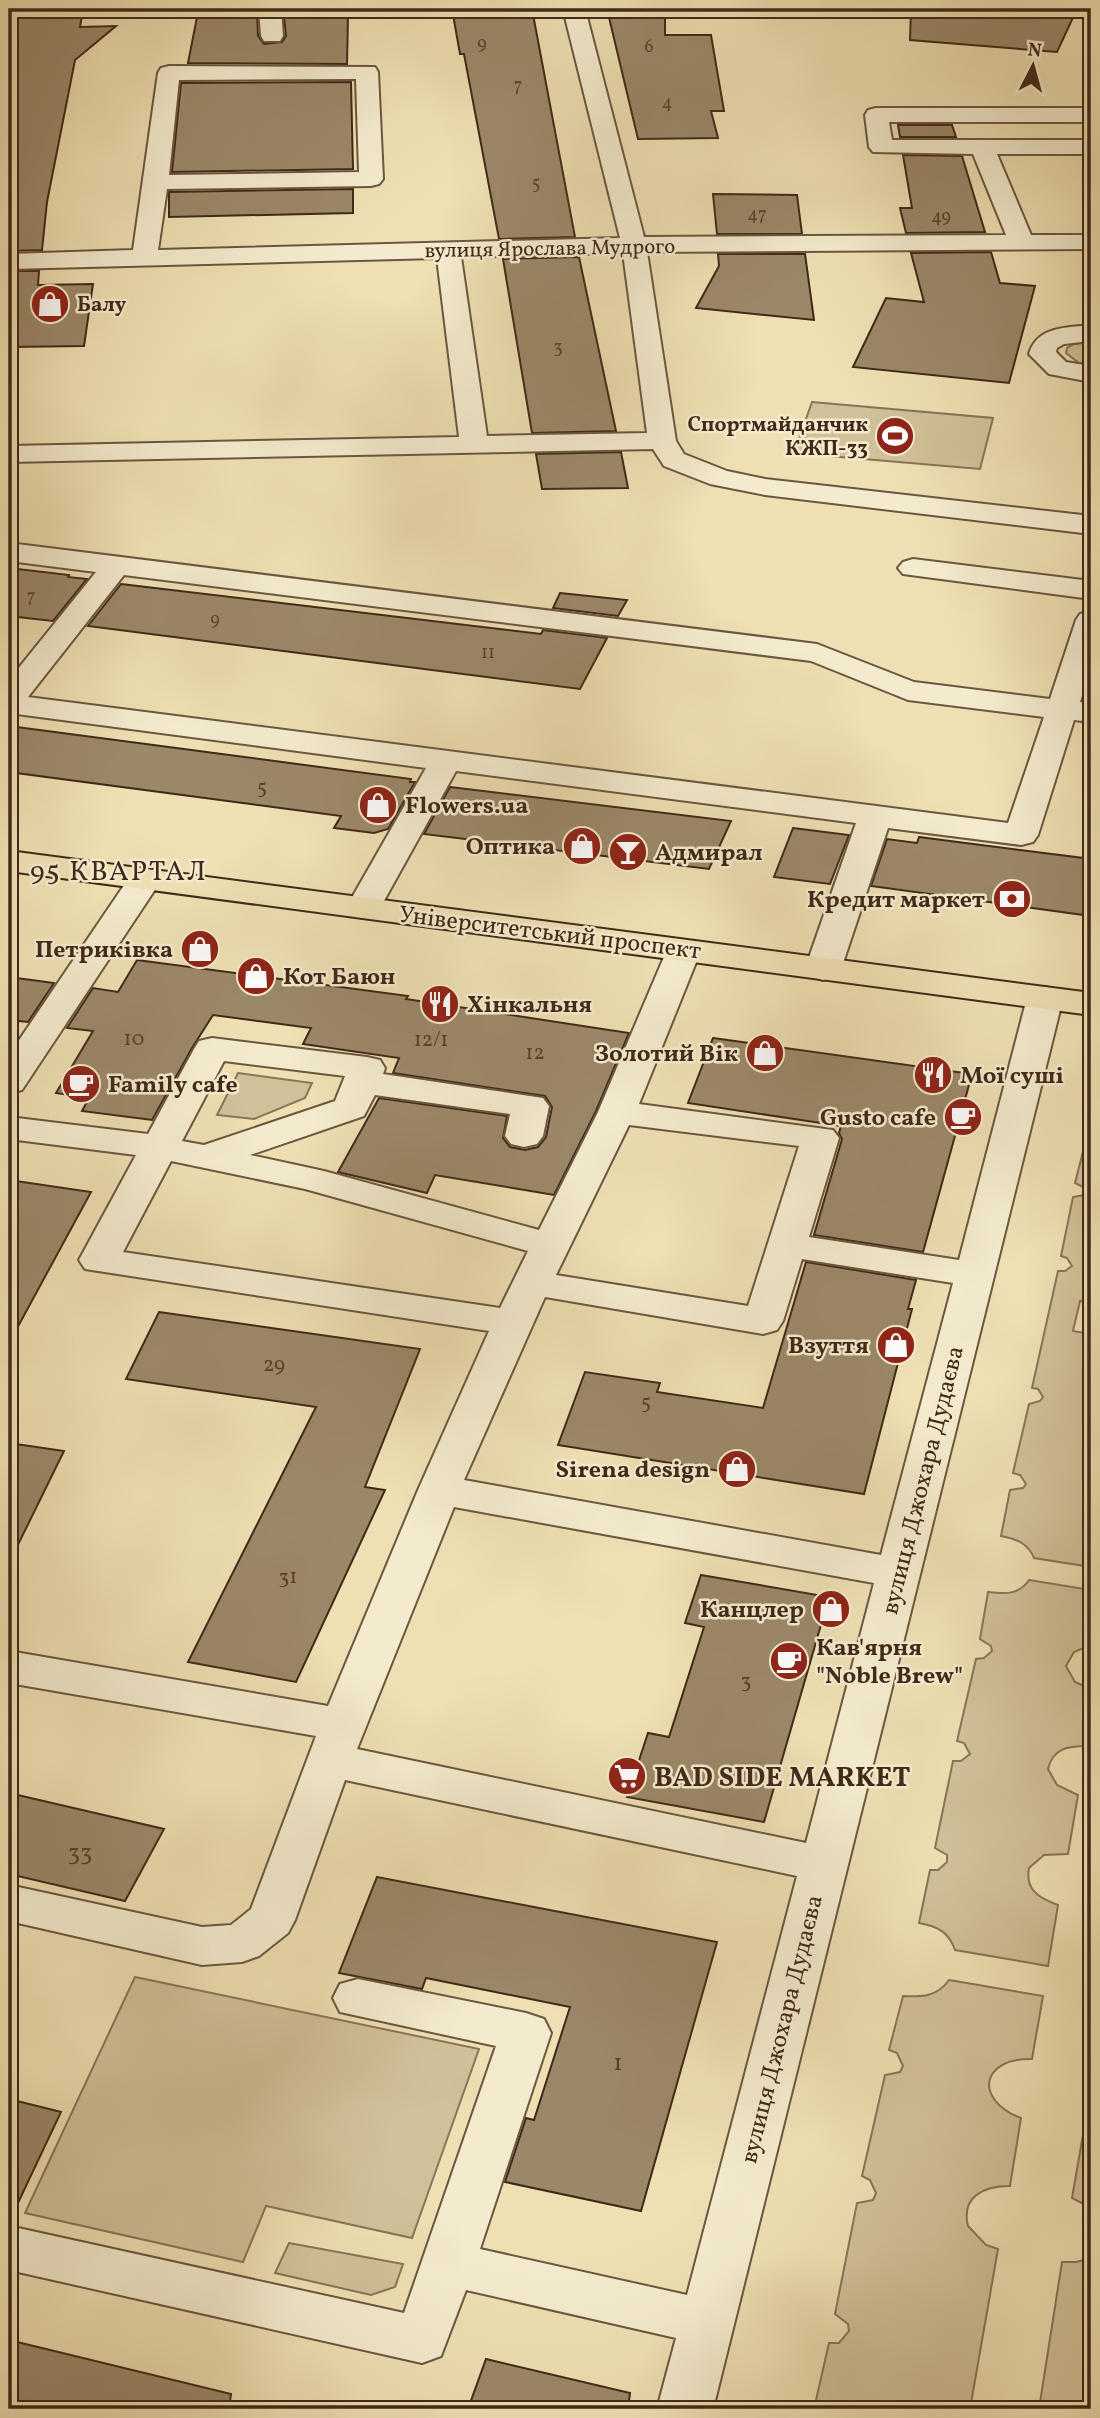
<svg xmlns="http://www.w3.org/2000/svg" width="1100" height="2418" font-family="Vollkorn,serif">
<rect width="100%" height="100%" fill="#eee0b3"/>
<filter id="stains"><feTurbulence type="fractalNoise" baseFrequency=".00286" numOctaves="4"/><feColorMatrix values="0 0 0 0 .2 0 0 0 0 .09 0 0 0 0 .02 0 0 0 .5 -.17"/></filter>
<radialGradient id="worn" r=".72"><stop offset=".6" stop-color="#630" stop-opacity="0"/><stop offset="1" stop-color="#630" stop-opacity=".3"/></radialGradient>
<!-- green -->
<path fill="#d1c199" stroke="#897559" stroke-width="2" d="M1091,342V364L1079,363L1066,353L1067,348L1074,344Z
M812,402L993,418L980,469L794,453Z
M238,1073L312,1083L305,1098L254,1119L217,1115Z
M1091,1120V1303L1080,1301L1073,1331L1091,1334V1567L1034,1558C1028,1543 1016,1539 1001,1536L1010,1490L1023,1488L1026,1484L1020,1475L1013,1473L1029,1404L1040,1401L1043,1397L1038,1389L1032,1388L1058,1271H1065L1072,1266L1067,1258L1061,1256L1073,1197L1084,1195L1086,1191L1085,1188L1075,1183Z
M1029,1580L1091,1590V1645L1074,1652L1066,1666L1075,1682L1091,1689V1722L1087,1746C1068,1746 1053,1748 1048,1769L1057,1785L1078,1795L1068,1854L1044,1855L1029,1868C1025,1890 1039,1898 1058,1905L1048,1966L955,1950C949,1932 937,1926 919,1923L930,1870H938L947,1862V1855L935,1848L953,1761H961L970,1754L964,1743L957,1741L976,1659L984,1658L992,1651L991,1646L980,1639L988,1592C1005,1594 1019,1595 1029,1580Z
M135,1977L479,2049L412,2238L266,2206L243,2262L25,2213Z
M949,1980L1043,1996L1032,2059C980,2058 974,2100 1021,2118L1010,2186C983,2186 961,2197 968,2226L986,2245L998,2249L970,2409H814L829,2343H839L849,2331L848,2324L835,2314L857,2203L873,2200L876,2193L870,2180L862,2176L885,2075L900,2072L903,2066L897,2053L889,2050L903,1996C922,1997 937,1997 949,1980Z
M1084,2129H1091V2208L1072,2198Z
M289,2243L403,2264L395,2287L371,2295L275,2273Z
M1091,2258V2409H1039L1062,2262H1076Z"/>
<!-- building -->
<path fill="#9b8869" stroke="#412919" stroke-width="2" d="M9,9L83,10L80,27L116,26L75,60L47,202L42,250L9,251Z
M452,9H532L575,237L499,239L464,54H460Z
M607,9H665V35H711L724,111H711L718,138L638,139Z
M911,9H1077L1057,52L910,40Z
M198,12H257L258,36L264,44L282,42L286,36L284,16L348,15L347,64L188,63Z
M351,82L353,169L172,172L181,83Z
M898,125H952L956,137H900Z
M903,155L962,156L985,232L906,233L900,208H912Z
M353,189V213L169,217V192Z
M713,194L797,195L802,234H717Z
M991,252L1000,283L1035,286L1009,383L853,367L886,298L924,302L911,253Z
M718,254H805L814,320L696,308L719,266Z
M579,257L616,431L532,433L503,259Z
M9,271H39L38,285L93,284L84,346L9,347Z
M621,452L628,488L542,489L536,454Z
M9,568L69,575L68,577L87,579L53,621L9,616Z
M121,584L541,634L543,630L607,638L580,689L88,626Z
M560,593L627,600L618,616L553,608Z
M9,726L411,779L410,782H415L388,829L374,833L334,828L341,816L9,772Z
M450,787L731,821L709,869L424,834Z
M793,828L849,835L830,884L774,877Z
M919,837L1091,859V916L871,886L887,839L917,843Z
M137,960L408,996L406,999L629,1033L596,1111L554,1195L435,1175L427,1193L338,1172L379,1098L507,1116L503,1138L510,1147L525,1150L538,1147L546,1137L552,1107L545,1096L393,1073L399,1058L303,1044L311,1028L213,1015L192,1048L152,1120L82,1111L89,1098L56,1093L93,1031L67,1028L93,988L118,992Z
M9,977L54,983L28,1022L9,1020Z
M713,1038L972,1074L923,1252L814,1235L842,1139L839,1133L841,1126L688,1103Z
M9,1180L91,1192L9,1343Z
M806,1262L916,1280L908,1309H912L864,1494L558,1445L585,1372L660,1383L657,1392L763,1408Z
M159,1312L420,1349L365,1487L385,1490L296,1682L188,1662L316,1407L126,1379Z
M9,1443L64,1451L9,1563Z
M701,1575L829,1597L764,1822L627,1797L648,1733L669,1737L704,1627L685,1623Z
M9,1793L164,1829L125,1901L9,1874Z
M377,1877L717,1942L641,2211L505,2182L526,2118L534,2120L570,2007L426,1978L422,1989L339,1973Z
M9,2099L61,2112L9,2222Z
M9,2340L231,2394L229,2409H9Z
M486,2359L630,2393L628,2409H468Z"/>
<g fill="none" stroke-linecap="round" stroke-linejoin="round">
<!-- minor casing -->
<g stroke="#6c5740" stroke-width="4">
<path id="minor" d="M259,9H281L283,36L280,41H264L261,36Z
M563,9H585L644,237L1006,235L973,154L873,152L869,147L865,115L868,110L876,108H1091V122H889L892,140H1091V154H997L1031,235H1091V249L647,252L676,441L684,454L727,471L765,479L1091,516V534L765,495L710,484L664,466L653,449L9,462V446L459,437L437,258L9,269V254L133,250L158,73L161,68L169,66L375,67L378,72L383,179L379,184L371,186L167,189L158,250L620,238ZM356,79L359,172L169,175L179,80ZM623,253L647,433L487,436L461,257Z
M1091,325V341L1064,344L1057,348L1056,352L1066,362L1091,366V382L1049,374L1029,354C1037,326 1066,328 1091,325Z
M9,543L817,644L914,682L1050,699L1076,620L1080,614L1091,611V667L1080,702L1091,704V722L1074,720L1038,835L1033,842L1021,845L888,828L841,969L835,976L823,980L811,976L805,969L856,823L456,771L380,908L375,915L363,918L351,915L346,908L426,768L9,713V680L96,572L9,561ZM124,575L811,661L908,700L1044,717L1008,823L28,697Z
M913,559L1091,581V599L903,574L898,568L903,562Z
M145,869L157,872L162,879L22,1090L9,1093V1055L133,872Z
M684,940L696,943L701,950L639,1104L833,1130L839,1138L809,1237L959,1260L1027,998L1032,990L1045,987L1058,990L1063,998L713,2409H657L676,2338L466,2290L441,2356L422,2363L9,2270V2226L404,2313L496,2046L340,2012L333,1998L340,1984L358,1979L526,2013L544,2019L551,2033L480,2249L687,2295L797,1876L345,1780L295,1920L288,1933L259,1956L242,1962L202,1965L9,1921V1885L202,1927L231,1925L251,1909L316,1736L9,1683V1651L328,1706L418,1490L489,1331L85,1269L79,1260L136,1155L9,1139V1117L148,1134L194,1049L199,1041L212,1038L367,1057L380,1060L385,1068L383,1074L543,1098L549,1106L543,1136L537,1144L524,1147L511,1144L505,1136L510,1114L375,1095L364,1116L250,1155L324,1171L539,1230L598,1112L667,950L672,943ZM224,1061L345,1076L335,1101L204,1145L182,1141ZM629,1125L799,1146L748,1306L556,1275ZM171,1161L305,1189L528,1251L500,1308L123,1252ZM802,1259L953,1283L881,1555L464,1480L545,1297L763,1334L777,1330L783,1321ZM454,1507L874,1583L806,1843L357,1749Z"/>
</g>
<!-- major casing -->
<g stroke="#412919" stroke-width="4">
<path id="major" d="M9,851L1091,993V1015L9,871Z"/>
</g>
<!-- minor -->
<use href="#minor" fill="#f4ebce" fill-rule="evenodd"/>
<!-- major -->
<use href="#major" fill="#eee0b3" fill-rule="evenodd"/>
</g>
<!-- icons -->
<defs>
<g id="shop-disc" transform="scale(2.0125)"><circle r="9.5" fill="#8f2418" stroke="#f4ebce"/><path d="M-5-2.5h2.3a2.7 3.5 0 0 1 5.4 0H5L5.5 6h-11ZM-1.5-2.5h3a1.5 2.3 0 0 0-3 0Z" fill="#fff"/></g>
<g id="stadium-disc" transform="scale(2.0125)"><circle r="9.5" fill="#8f2418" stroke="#f4ebce"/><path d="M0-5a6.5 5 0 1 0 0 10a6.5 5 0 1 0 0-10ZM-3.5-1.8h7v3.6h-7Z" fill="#fff"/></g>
<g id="bar-disc" transform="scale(2.0125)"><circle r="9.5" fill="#8f2418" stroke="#f4ebce"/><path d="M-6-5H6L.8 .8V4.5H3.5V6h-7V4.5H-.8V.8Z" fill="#fff"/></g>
<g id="bank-disc" transform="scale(2.0125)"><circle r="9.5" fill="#8f2418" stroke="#f4ebce"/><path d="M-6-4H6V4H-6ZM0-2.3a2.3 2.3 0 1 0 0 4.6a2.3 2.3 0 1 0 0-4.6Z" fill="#fff"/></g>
<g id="restaurant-disc" transform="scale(2.0125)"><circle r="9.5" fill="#8f2418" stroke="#f4ebce"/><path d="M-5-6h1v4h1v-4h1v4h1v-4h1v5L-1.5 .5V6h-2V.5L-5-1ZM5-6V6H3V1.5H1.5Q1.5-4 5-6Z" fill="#fff"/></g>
<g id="cafe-disc" transform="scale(2.0125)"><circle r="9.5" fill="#8f2418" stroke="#f4ebce"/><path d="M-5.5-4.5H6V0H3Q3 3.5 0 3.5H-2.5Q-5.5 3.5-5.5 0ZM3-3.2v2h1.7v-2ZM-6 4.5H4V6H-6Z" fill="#fff"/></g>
<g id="supermarket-disc" transform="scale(2.0125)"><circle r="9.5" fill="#8f2418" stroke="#f4ebce"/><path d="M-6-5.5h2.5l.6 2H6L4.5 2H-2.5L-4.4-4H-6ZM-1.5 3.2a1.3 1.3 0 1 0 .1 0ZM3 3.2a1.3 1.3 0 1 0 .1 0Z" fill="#fff"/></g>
</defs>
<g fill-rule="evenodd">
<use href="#shop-disc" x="50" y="304"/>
<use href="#stadium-disc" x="895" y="436"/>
<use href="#shop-disc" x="378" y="805"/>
<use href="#shop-disc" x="582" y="846"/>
<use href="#bar-disc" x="628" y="852"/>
<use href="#bank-disc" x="1012" y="899"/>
<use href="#shop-disc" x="200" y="949"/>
<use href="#shop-disc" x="256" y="976"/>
<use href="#restaurant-disc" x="440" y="1004"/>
<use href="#shop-disc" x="765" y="1053"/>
<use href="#restaurant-disc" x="933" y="1075"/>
<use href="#cafe-disc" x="81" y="1084"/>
<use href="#cafe-disc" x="963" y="1117"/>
<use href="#shop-disc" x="896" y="1345"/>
<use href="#shop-disc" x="737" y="1469"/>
<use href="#shop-disc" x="831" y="1609"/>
<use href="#cafe-disc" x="789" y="1661"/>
<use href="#supermarket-disc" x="627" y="1776"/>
</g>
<g text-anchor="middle" stroke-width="5" stroke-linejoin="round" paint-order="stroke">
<!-- far-number labels -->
<g font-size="18" fill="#58412d">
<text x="482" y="49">9</text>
<text x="649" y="52">6</text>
<text x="518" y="91">7</text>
<text x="667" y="108">4</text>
<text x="536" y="189">5</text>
<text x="757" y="220">47</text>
<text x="941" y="222">49</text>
<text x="558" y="353">3</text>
<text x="31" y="602">7</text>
<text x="215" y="625">9</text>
<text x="488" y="658">11</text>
</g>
<!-- far-street labels -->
<g font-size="21" fill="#412919" stroke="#f4ebce">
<text transform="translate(550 248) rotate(-1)" y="7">вулиця Ярослава Мудрого</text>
</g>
<!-- far-poi labels -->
<g font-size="21" font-weight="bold" fill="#412919" stroke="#f4ebce" text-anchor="start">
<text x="77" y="311">Балу</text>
<text x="868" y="431" text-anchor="end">Спортмайданчик<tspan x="868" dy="24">КЖП-33</tspan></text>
</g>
<!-- number labels -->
<g font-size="21" fill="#58412d">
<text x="262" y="793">5</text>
<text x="134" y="1045">10</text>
<text x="431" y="1046">12/1</text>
<text x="535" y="1059">12</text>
<text x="274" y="1371">29</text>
<text x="646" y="1408">5</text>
<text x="288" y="1583">31</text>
<text x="746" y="1687">3</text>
</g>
<!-- poi labels -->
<g font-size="24" font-weight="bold" fill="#412919" stroke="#f4ebce" text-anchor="end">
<text x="405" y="813" text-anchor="start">Flowers.ua</text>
<text x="555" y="854">Оптика</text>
<text x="655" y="860" text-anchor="start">Адмирал</text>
<text x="985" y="907">Кредит маркет</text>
<text x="173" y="957">Петриківка</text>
<text x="283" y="984" text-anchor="start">Кот Баюн</text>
<text x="467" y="1012" text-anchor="start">Хінкальня</text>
<text x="738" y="1061">Золотий Вік</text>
<text x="960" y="1083" text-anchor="start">Мої суші</text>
<text x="108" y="1092" text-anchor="start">Family cafe</text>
<text x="936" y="1125">Gusto cafe</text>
<text x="869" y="1353">Взуття</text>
<text x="710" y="1477">Sirena design</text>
<text x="804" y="1617">Канцлер</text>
<text x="816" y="1655" text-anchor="start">Кав'ярня<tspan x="816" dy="28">"Noble Brew"</tspan></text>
</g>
<!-- street labels -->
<g font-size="24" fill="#412919" stroke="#f4ebce">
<text transform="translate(550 932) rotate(7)" y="8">Університетський проспект</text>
<text transform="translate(922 1480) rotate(-76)" y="8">вулиця Джохара Дудаєва</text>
<text transform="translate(781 2029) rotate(-76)" y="8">вулиця Джохара Дудаєва</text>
</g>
<!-- near-number labels -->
<g font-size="24" fill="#58412d">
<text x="80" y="1860">33</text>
<text x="618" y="2070">1</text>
</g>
<!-- quarter labels -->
<g font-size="28" letter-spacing="2" fill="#412919" stroke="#f4ebce">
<text x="119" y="880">95 КВАРТАЛ</text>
</g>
<!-- near-poi labels -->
<g font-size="28" font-weight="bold" fill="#412919" stroke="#f4ebce" text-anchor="start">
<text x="654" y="1786">BAD SIDE MARKET</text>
</g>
</g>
<!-- margin -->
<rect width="1100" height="2418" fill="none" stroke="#eee0b3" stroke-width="35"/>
<rect x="10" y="10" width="1079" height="2397" fill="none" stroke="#412919" stroke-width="3.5"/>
<rect x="18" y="18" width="1065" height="2383" fill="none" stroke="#412919" stroke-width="2"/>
<!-- north arrow -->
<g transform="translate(1033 66) rotate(6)" stroke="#f4ebce" stroke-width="5" paint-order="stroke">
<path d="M0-5L12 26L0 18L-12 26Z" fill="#412919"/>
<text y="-10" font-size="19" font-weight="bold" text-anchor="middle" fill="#412919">N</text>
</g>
<rect width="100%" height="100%" filter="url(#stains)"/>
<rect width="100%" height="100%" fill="url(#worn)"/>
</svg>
